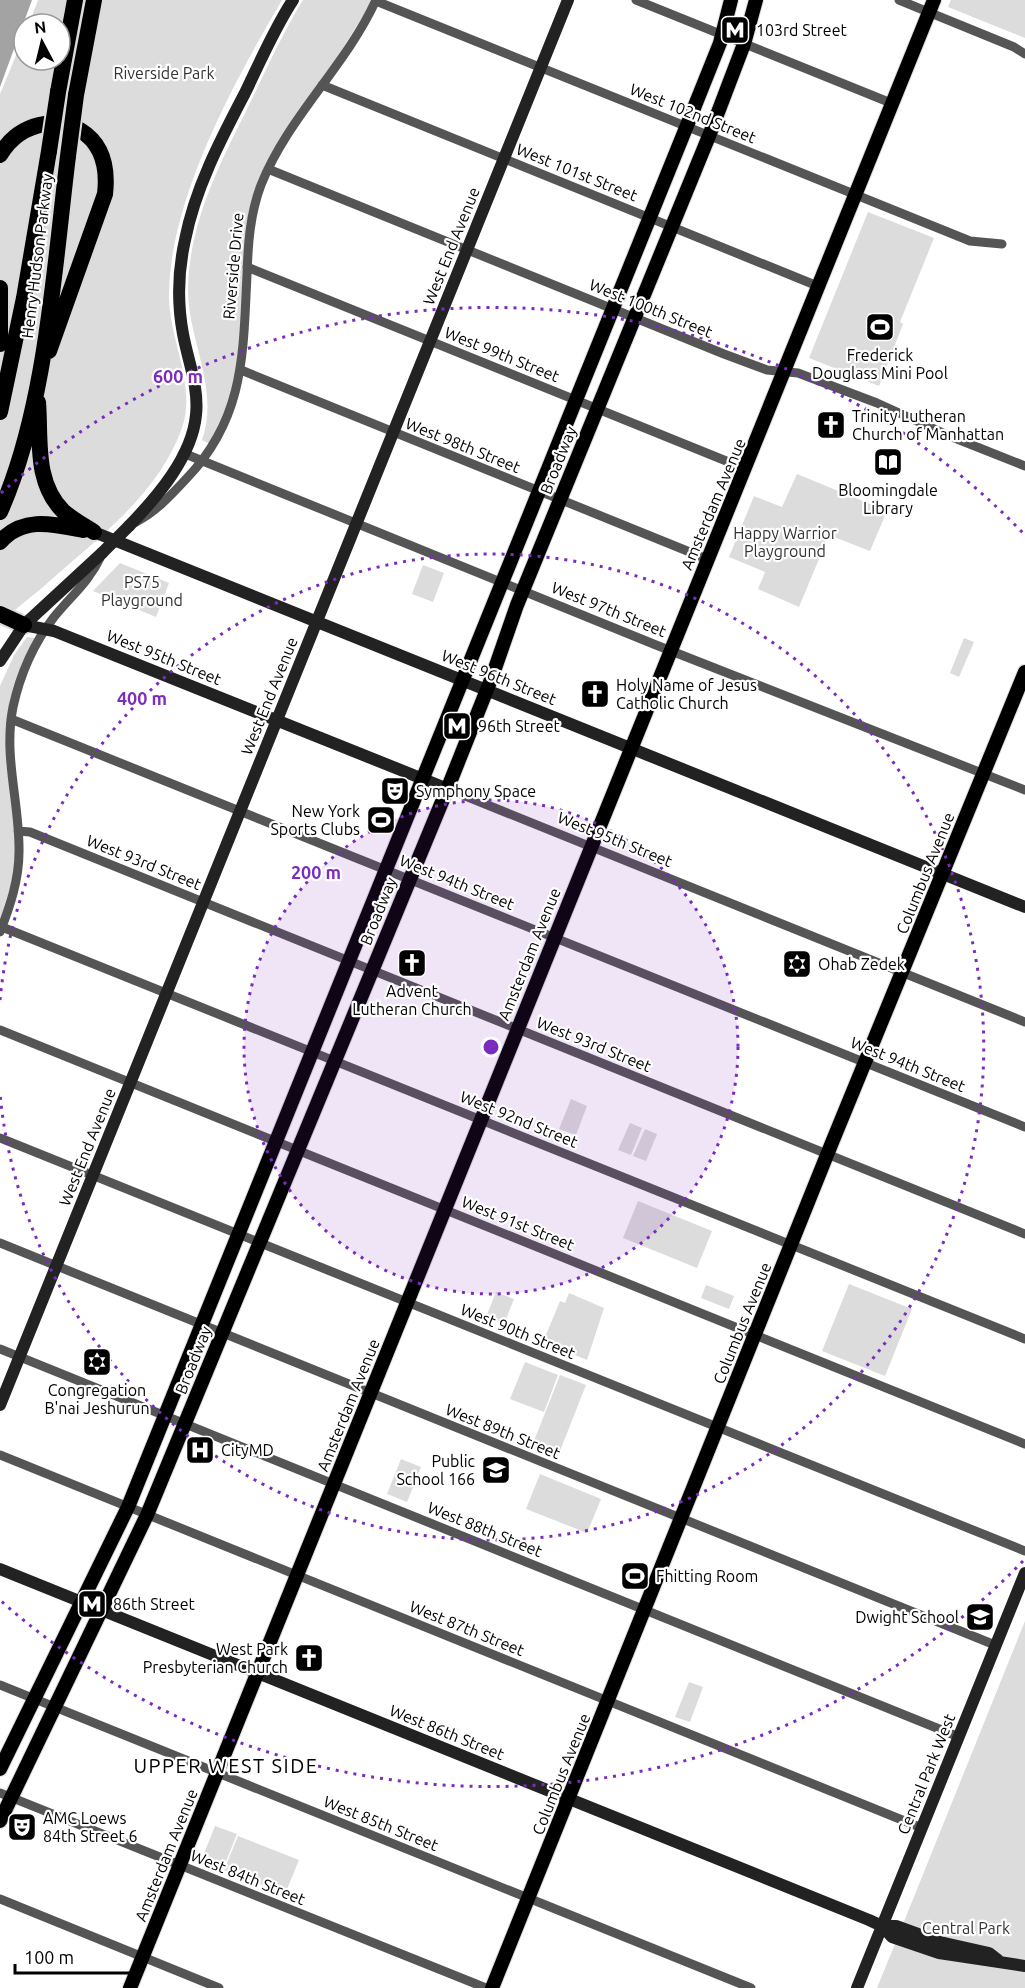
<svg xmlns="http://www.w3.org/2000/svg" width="1025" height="1988" font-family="Ubuntu,sans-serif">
<rect width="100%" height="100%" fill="#fff"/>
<!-- green -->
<path fill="#dcdcdc" d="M38,0H282C234,82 170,198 169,294C168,337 197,385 182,428C157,497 96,539 43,587C29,599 11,611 0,626V94L24,36V60H60V24H29Z
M303,0H373L259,182L236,383L210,444L202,440C220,390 188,340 188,289C189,223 220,163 249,105C266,70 282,34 303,0Z
M951,0H1025V38L948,7Z
M868,212L934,238L900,322L903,324L879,386L809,358Z
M797,474L887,511L870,551L829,535L799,607L758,589L765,572L729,557L754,496L782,507Z
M120,563L169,583L156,617L93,591Z
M423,565L444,573L433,602L412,594Z
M27,637L35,638L13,694L16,852L13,878L0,920V686L14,655Z
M964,638L974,642L959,677L950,673Z
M571,1099L587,1106L576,1135L559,1129Z
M630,1123L642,1128L631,1155L618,1150Z
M645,1129L657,1134L646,1161L633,1156Z
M638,1201L712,1231L697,1268L623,1238Z
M849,1284L912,1309L885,1376L822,1351Z
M706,1285L734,1296L729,1309L701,1298Z
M496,1292L514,1299L504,1324L486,1317Z
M569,1293L604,1308L587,1360L543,1342L560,1301L565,1303Z
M525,1362L558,1375L544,1412L510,1399Z
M560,1375L586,1385L558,1456L532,1446Z
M401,1459L421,1467L407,1502L387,1494Z
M540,1474L601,1499L587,1533L526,1509Z
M1025,1621V1988H877L897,1939Z
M689,1682L703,1687L690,1722L675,1717Z
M215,1826L237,1834L223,1869L201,1861Z
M238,1836L299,1860L285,1894L224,1870Z"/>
<!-- water -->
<path fill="#a3a3a3" d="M0,0H32L0,87Z"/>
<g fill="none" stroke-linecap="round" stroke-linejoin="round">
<!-- primary casing -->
<g stroke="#dbdbdb" stroke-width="16">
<path id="primary" d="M0,1769L128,1507L690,118L720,43L731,0
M0,1821L147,1515L451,780L492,677L517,605L709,136L744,44L756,0
M130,1988L934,0
M492,1988L831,1145L1025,672"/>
</g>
<!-- highway casing -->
<g stroke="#dbdbdb" stroke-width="20">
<path id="highway" d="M58,92L75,0
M76,95L94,0
M0,155C10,138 25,127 45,124
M0,288V344
M49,351L105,194C108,168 103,144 80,130
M38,402C41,439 34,482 63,511C72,519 83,525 94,532
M0,412L24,298L49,151
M0,512C46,409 54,269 68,156
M0,542C23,516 53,524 83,530
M0,614L24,625"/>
</g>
<!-- street -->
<path stroke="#555" stroke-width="9" d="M636,0L891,103
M899,0L1014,47L1025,54
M376,1L970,241L1002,244
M322,85L820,287
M268,169L724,354L767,370L798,373L877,403L952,437L1025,466
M247,267L746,469
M241,370L707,559
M183,453L656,645L1025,790
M136,522C157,511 171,495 187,478C245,417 243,353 247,275C248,244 250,214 261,185C288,117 346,66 376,0
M11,719L1025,1127
M448,789L1025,1022
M18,831L30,832L1025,1234
M2,927L1025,1339
M0,932C10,906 19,880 19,852C20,804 3,756 13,707C20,675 34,643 54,617C72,595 89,582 101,556
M0,1030L1025,1444
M0,1138L1025,1551
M0,1243L995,1645
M0,1349L959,1737
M0,1455L922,1828
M0,1685L751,1988
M0,1793L486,1988
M0,1899L219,1988"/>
<!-- secondary -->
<path stroke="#222" stroke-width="12" d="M129,526C157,497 192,457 196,415C199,387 188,361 183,334C177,302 178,271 185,240C195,188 221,139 245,93C260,62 274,29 293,0
M94,532L1025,907
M24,625L54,631L448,789
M0,661L24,625L102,553
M0,1405L568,0
M0,1569L869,1920L882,1926L892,1937L939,1953L1025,1966
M882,1926H896L940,1942L989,1953L998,1960
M857,1988L1025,1573"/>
<!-- primary -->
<use href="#primary" stroke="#000" stroke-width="14"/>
<!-- highway -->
<use href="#highway" stroke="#000" stroke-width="16"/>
<!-- highway-bridge casing -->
<g stroke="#dbdbdb" stroke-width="20" stroke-linecap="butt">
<path id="highway-bridge" d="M49,151L58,92
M68,156L76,95"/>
</g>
<!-- secondary-bridge -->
<path stroke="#222" stroke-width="12" d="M102,553L129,526"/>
<!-- highway-bridge -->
<use href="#highway-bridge" stroke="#000" stroke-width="16"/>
</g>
<!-- distance rings -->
<circle cx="491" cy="1047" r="247" fill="#7b2cbf" fill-opacity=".12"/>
<g fill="none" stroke="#7b2cbf" stroke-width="3" stroke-dasharray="3 6">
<circle cx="491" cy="1047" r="247"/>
<path d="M0 1000A493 493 0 1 1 0 1094"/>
<path d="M1023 1561A740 740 0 0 1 1 1601M1 493A740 740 0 0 1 1023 533"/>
</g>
<!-- icons -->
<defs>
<g id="metro-square" transform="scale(1.5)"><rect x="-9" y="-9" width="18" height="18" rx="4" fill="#000" stroke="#fff"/><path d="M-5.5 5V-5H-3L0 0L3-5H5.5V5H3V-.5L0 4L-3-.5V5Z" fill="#fff"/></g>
<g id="stadium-square" transform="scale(1.5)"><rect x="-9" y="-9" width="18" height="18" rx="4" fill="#000" stroke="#fff"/><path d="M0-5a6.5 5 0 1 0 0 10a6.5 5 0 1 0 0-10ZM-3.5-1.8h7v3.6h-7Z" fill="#fff"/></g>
<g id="church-square" transform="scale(1.5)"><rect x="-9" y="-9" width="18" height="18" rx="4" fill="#000" stroke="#fff"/><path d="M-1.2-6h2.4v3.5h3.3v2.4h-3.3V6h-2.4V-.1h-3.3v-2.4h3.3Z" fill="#fff"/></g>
<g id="library-square" transform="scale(1.5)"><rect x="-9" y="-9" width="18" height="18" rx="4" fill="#000" stroke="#fff"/><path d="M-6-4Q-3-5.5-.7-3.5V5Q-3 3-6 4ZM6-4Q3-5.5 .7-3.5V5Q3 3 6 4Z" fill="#fff"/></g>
<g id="theatre-square" transform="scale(1.5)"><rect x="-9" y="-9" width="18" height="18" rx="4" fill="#000" stroke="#fff"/><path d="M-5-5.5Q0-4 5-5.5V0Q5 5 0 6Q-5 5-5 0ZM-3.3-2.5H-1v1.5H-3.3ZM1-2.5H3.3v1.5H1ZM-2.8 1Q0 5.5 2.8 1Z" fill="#fff"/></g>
<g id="synagogue-square" transform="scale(1.5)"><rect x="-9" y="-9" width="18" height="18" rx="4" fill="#000" stroke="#fff"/><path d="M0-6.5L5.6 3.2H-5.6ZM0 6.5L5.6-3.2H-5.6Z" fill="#fff"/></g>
<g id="hospital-square" transform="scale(1.5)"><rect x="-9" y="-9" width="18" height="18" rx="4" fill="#000" stroke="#fff"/><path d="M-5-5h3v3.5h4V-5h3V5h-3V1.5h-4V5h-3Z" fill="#fff"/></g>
<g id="school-square" transform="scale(1.5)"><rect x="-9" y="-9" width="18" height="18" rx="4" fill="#000" stroke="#fff"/><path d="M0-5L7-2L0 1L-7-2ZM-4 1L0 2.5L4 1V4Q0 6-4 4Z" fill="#fff"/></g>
</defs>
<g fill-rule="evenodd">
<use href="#metro-square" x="735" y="30"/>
<use href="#stadium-square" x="880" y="327"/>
<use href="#church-square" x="831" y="425"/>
<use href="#library-square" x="888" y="462"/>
<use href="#church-square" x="595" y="694"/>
<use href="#metro-square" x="457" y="726"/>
<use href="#theatre-square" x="395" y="791"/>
<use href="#stadium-square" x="381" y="820"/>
<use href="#church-square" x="412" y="963"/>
<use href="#synagogue-square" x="797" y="964"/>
<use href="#synagogue-square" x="97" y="1362"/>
<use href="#hospital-square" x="200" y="1450"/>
<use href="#school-square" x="496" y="1470"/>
<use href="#stadium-square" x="635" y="1576"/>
<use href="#metro-square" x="92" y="1604"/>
<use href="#school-square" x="980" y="1617"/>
<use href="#church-square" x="309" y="1658"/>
<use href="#theatre-square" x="22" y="1827"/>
</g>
<g text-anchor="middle" stroke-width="4.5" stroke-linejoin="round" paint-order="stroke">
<!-- poi labels -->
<g font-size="16" fill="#000" stroke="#fff" text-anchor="start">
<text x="756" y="36">103rd Street</text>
<text x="880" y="361" text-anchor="middle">Frederick<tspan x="880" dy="18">Douglass Mini Pool</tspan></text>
<text x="852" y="422">Trinity Lutheran<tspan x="852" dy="18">Church of Manhattan</tspan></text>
<text x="888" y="496" text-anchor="middle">Bloomingdale<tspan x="888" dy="18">Library</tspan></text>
<text x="616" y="691">Holy Name of Jesus<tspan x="616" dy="18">Catholic Church</tspan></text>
<text x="478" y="732">96th Street</text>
<text x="416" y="797">Symphony Space</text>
<text x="360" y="817" text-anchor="end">New York<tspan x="360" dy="18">Sports Clubs</tspan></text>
<text x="818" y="970">Ohab Zedek</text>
<text x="412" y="997" text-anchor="middle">Advent<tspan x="412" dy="18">Lutheran Church</tspan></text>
<text x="97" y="1396" text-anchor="middle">Congregation<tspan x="97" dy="18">B'nai Jeshurun</tspan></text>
<text x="221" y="1456">CityMD</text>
<text x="475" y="1467" text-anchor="end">Public<tspan x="475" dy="18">School 166</tspan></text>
<text x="656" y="1582">Fhitting Room</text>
<text x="113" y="1610">86th Street</text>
<text x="959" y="1623" text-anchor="end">Dwight School</text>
<text x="288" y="1655" text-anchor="end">West Park<tspan x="288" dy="18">Presbyterian Church</tspan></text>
<text x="43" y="1824">AMC Loews<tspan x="43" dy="18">84th Street 6</tspan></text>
</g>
<!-- park labels -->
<g font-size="16" fill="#333" stroke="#fff">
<text x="164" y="79">Riverside Park</text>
<text x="785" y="539">Happy Warrior<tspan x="785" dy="18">Playground</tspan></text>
<text x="142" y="588">PS75<tspan x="142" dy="18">Playground</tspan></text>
<text x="966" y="1934">Central Park</text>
</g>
<!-- street labels -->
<g font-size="16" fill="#000" stroke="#fff">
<text transform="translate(693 113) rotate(22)" y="6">West 102nd Street</text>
<text transform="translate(577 172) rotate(22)" y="6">West 101st Street</text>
<text transform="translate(451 246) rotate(-68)" y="6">West End Avenue</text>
<text transform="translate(37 256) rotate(-83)" y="6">Henry Hudson Parkway</text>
<text transform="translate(233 266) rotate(-85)" y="6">Riverside Drive</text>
<text transform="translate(651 308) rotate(22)" y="6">West 100th Street</text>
<text transform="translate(502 354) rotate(22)" y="6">West 99th Street</text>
<text transform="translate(463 445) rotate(22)" y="6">West 98th Street</text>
<text transform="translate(558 460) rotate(-68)" y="6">Broadway</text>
<text transform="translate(713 504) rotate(-67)" y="6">Amsterdam Avenue</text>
<text transform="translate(609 609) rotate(22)" y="6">West 97th Street</text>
<text transform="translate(164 657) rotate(22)" y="6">West 95th Street</text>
<text transform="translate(499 677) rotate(22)" y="6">West 96th Street</text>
<text transform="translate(269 696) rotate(-68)" y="6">West End Avenue</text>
<text transform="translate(615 839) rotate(22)" y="6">West 95th Street</text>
<text transform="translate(144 862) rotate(22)" y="6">West 93rd Street</text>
<text transform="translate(925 873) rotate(-68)" y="6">Columbus Avenue</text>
<text transform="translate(457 882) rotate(22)" y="6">West 94th Street</text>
<text transform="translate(378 911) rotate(-68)" y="6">Broadway</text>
<text transform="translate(529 954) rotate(-68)" y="6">Amsterdam Avenue</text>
<text transform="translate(594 1044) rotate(22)" y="6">West 93rd Street</text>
<text transform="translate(908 1064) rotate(22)" y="6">West 94th Street</text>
<text transform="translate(519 1119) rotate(22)" y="6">West 92nd Street</text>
<text transform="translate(87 1147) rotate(-68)" y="6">West End Avenue</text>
<text transform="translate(518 1223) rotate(22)" y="6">West 91st Street</text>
<text transform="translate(742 1323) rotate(-68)" y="6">Columbus Avenue</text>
<text transform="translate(518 1331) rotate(22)" y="6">West 90th Street</text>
<text transform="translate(193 1360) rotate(-68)" y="6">Broadway</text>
<text transform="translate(348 1405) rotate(-68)" y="6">Amsterdam Avenue</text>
<text transform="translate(503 1431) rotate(22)" y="6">West 89th Street</text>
<text transform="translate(485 1529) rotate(22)" y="6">West 88th Street</text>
<text transform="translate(467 1628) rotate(22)" y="6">West 87th Street</text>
<text transform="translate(447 1732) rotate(22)" y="6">West 86th Street</text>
<text transform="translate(561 1774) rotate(-68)" y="6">Columbus Avenue</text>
<text transform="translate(926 1774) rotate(-68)" y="6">Central Park West</text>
<text transform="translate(381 1823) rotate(22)" y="6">West 85th Street</text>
<text transform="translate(166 1855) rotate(-68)" y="6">Amsterdam Avenue</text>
<text transform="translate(248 1877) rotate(22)" y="6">West 84th Street</text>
</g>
<!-- quarter labels -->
<g font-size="20" letter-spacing="1.5" fill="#000" stroke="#fff">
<text x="226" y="1773">UPPER WEST SIDE</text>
</g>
</g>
<circle cx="491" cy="1047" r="9" fill="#7b2cbf" stroke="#fff" stroke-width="3"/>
<g font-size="18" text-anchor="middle" font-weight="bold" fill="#7b2cbf" stroke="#fff" stroke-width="4.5" stroke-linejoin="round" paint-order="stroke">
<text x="178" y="383">600 m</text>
<text x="142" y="705">400 m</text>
<text x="316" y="879">200 m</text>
</g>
<!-- north arrow -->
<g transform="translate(42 42) rotate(353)"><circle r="28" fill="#ffffff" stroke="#999999" stroke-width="1.5"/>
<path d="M0-4.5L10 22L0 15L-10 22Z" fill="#000000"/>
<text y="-9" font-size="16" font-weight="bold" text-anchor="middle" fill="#000000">N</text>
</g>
<!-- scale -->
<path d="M15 1964v9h123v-9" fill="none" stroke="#000000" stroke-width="3"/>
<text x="24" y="1964" font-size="18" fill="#000000" stroke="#ffffff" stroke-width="4.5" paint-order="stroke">100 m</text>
</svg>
